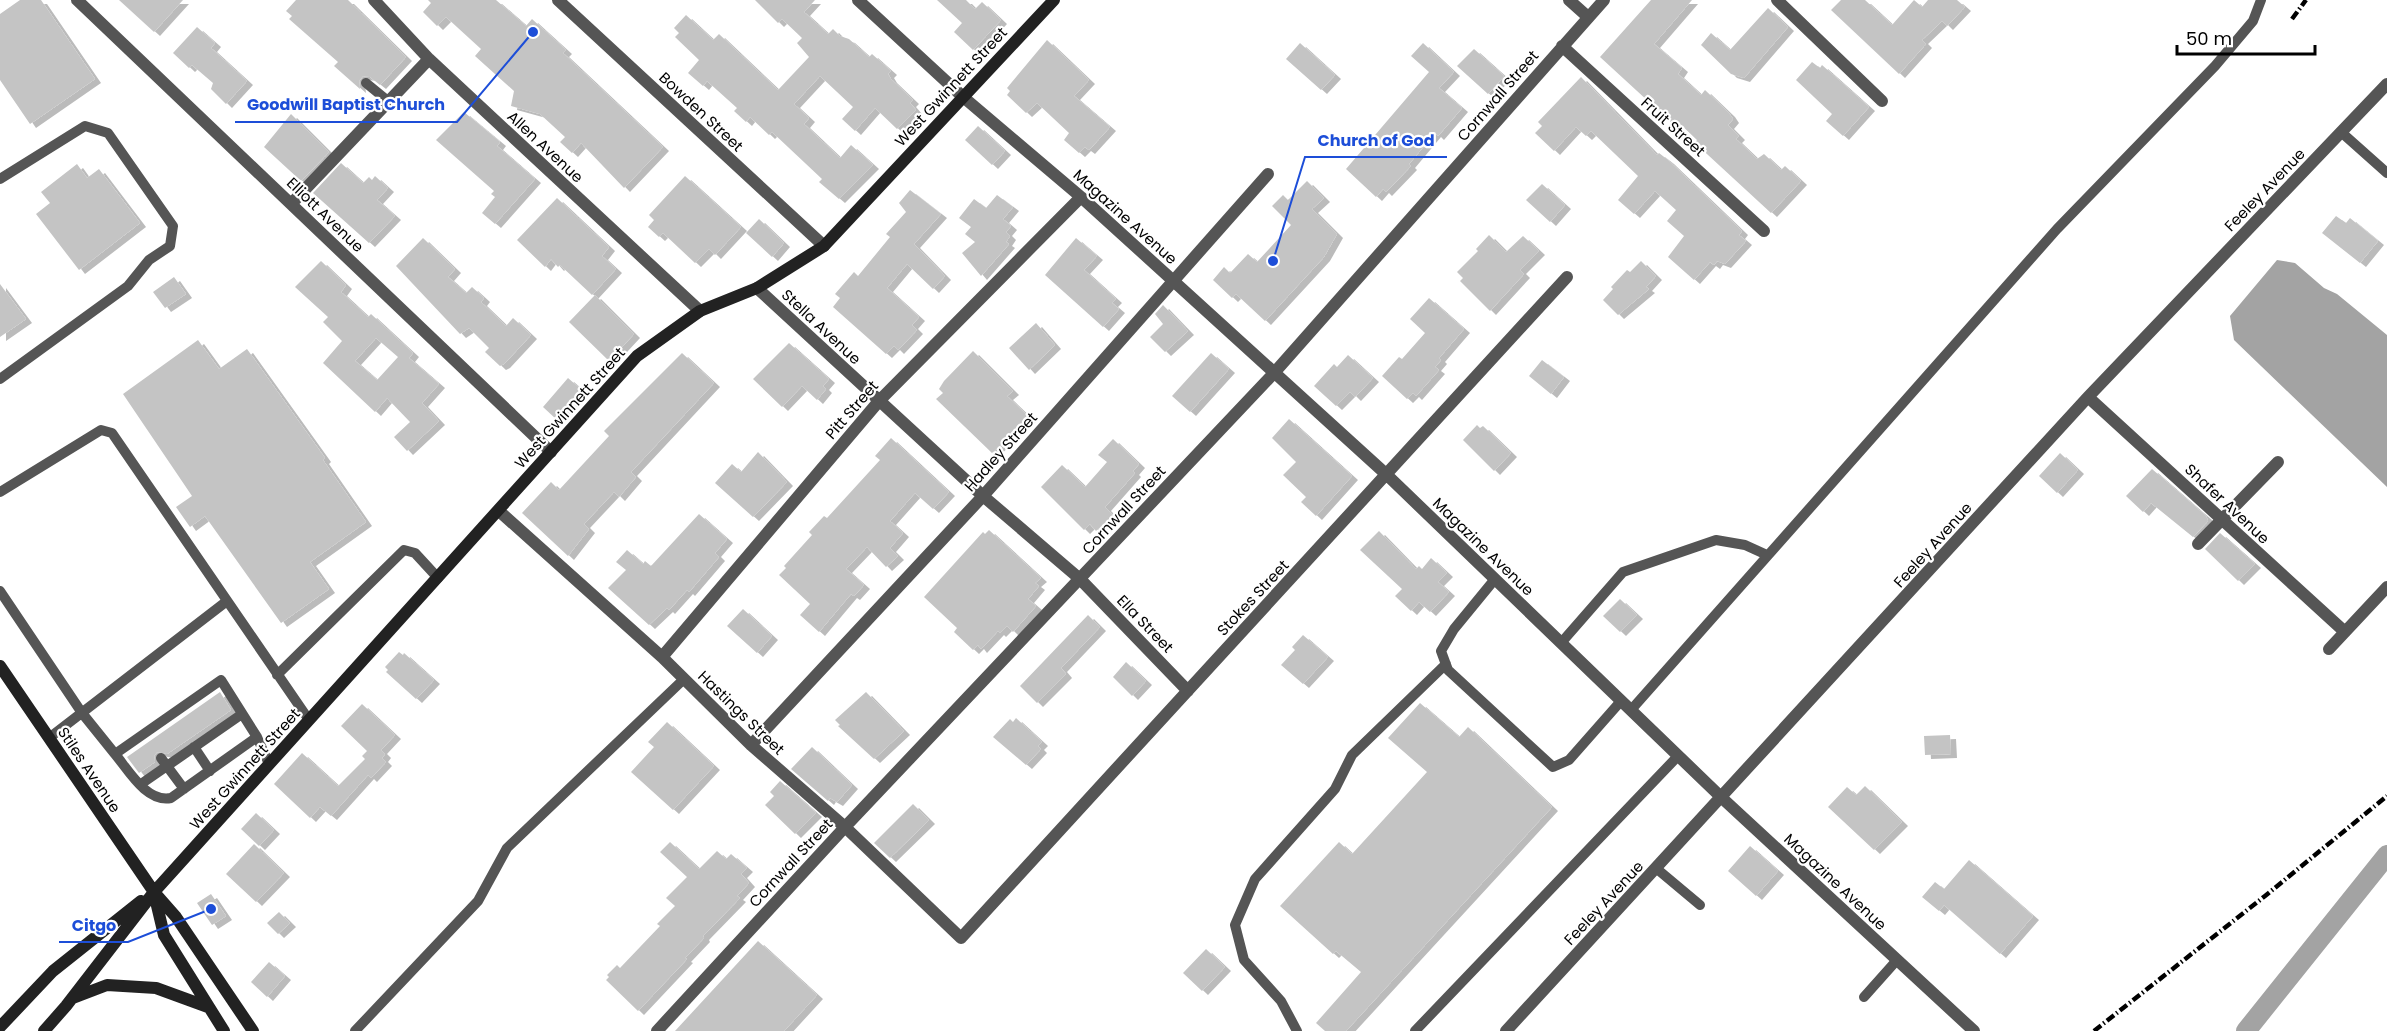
<svg xmlns="http://www.w3.org/2000/svg" width="2387" height="1031" font-family="Poppins,sans-serif">
<defs>
<filter id="shadow"><feDropShadow dx="6" dy="4" stdDeviation="0" flood-color="#0004"/></filter>
</defs>
<rect width="100%" height="100%" fill="#fff"/>
<!-- water -->
<path fill="#a3a3a3" d="M2277,260L2295,263L2324,288L2337,294L2387,335V487L2234,340L2230,316Z"/>
<g fill="none" stroke-linecap="round" stroke-linejoin="round">
<!-- canal -->
<path stroke="#a3a3a3" stroke-width="20" d="M2246,1031L2387,855"/>
</g>
<!-- building -->
<path fill="#c4c4c4" fill-rule="evenodd" filter="url(#shadow)" d="M20,0H41L95,79L30,124L0,80V14Z
M119,0H183L154,32Z
M296,0H348L406,57L380,85L370,77L363,76L359,81L360,89L334,66L338,62L289,19L292,16L286,11Z
M428,0H496L526,26L532,19L566,50L563,53L663,147L624,188L581,143L572,153L560,142L565,137L540,114L511,106L514,91L475,56L481,49L446,17L437,26L423,12L431,3Z
M755,0H815L804,12L828,34L833,29L840,36L849,39L869,57L872,54L891,71L888,74L891,79L913,100L910,103L916,110L897,129L875,108L855,131L842,119L853,107L820,76L794,104L809,118L804,124L840,158L851,145L873,165L839,199L819,182L822,179L772,132L769,135L750,117L746,122L734,111L737,108L707,81L703,86L688,73L699,60L675,37L679,33L674,28L686,15L713,40L719,34L778,90L809,57L797,43L802,38L782,19L778,23Z
M937,0H966L975,9L982,2L1001,20L973,50L954,32L962,23Z
M1651,0H1692L1654,44L1682,68L1678,74L1701,95L1705,90L1729,113L1733,119L1728,125L1739,136L1736,139L1757,159L1764,154L1781,170L1785,166L1801,181L1771,213L1695,143L1697,140L1676,120L1673,124L1600,57Z
M1841,0H1865L1892,25L1914,0L1922,7L1928,0H1957L1965,7L1947,26L1942,21L1922,40L1926,44L1899,74L1831,10Z
M1768,8L1788,27L1744,78L1731,74L1701,45L1711,33L1730,50Z
M197,27L215,43L211,48L247,81L226,104L211,89L213,83L192,65L189,68L173,53Z
M1047,40L1089,80L1074,96L1110,127L1089,150L1085,147L1079,153L1064,140L1069,133L1037,103L1026,113L1007,95L1010,91L1007,88Z
M1300,43L1335,75L1321,90L1286,59Z
M1423,43L1454,72L1439,88L1462,108L1438,136L1435,133L1409,164L1411,166L1386,192L1383,189L1376,197L1346,169L1429,72L1411,56Z
M1474,49L1504,76L1488,94L1457,66Z
M1812,62L1820,68L1822,65L1869,107L1843,136L1826,121L1832,114L1796,80Z
M1581,77L1657,155L1659,153L1668,160L1742,231L1739,235L1746,241L1725,264L1717,261L1714,265L1710,262L1694,280L1668,257L1684,236L1667,221L1676,210L1655,191L1634,214L1618,200L1638,176L1591,131L1586,136L1576,127L1554,151L1535,133L1542,126L1538,122Z
M464,112L500,142L497,146L535,179L495,224L482,213L495,197L491,194L494,191L436,140Z
M291,114L329,152L301,181L264,147Z
M978,126L1005,151L992,165L965,140Z
M341,163L363,183L369,177L372,180L375,176L388,188L377,200L395,216L369,243L313,193Z
M77,164L87,178L99,169L140,223L79,270L36,214L50,203L41,192Z
M685,176L741,227L715,255L709,249L695,263L663,233L659,237L648,227L654,220L649,215Z
M1307,181L1324,198L1312,209L1337,234L1324,257L1265,321L1236,294L1232,298L1213,280L1224,267L1230,273L1248,254L1257,262L1291,225L1272,206L1283,195L1288,200Z
M1542,184L1565,205L1550,222L1526,200Z
M910,190L941,214L914,244L945,276L933,289L907,264L887,288L919,317L912,325L917,330L898,350L894,346L886,354L833,307L840,298L835,294L854,272L858,276L890,237L886,234L906,212L899,203Z
M997,195L1013,207L1003,219L1011,226L1006,232L1010,236L1006,242L1009,244L981,276L962,253L975,242L965,234L971,227L959,218L974,199L986,208Z
M557,198L609,247L602,256L616,269L592,295L560,265L558,267L551,259L545,267L517,240Z
M2336,216L2346,223L2350,218L2378,241L2360,263L2322,233Z
M759,219L784,243L772,257L746,233Z
M1489,235L1506,252L1523,236L1539,251L1520,270L1524,274L1490,311L1460,281L1463,278L1457,272L1478,251L1476,249Z
M423,238L455,269L448,277L466,293L472,287L484,298L481,302L506,326L513,318L531,335L504,364L500,366L485,352L489,348L469,328L460,334L396,266Z
M1076,238L1097,256L1084,270L1116,299L1112,303L1119,309L1103,327L1045,275Z
M321,261L346,285L341,292L368,317L371,314L413,353L409,358L439,384L422,403L439,421L407,451L394,437L410,422L387,398L375,412L323,363L342,341L323,322L328,317L295,287ZM376,338L398,357L377,380L355,361Z
M1641,261L1656,276L1646,287L1649,289L1618,315L1603,300L1613,289L1611,287L1627,270L1630,272Z
M174,277L186,294L165,308L153,292Z
M0,284L26,319L0,337Z
M595,295L634,334L609,361L569,322Z
M1429,298L1464,329L1439,358L1441,360L1435,367L1439,370L1416,396L1413,393L1407,399L1382,376L1399,357L1402,359L1425,333L1410,319Z
M1163,305L1188,331L1165,352L1150,337L1163,324L1155,314Z
M1036,323L1055,345L1029,370L1009,348Z
M198,340L219,369L247,349L325,458L323,460L366,522L310,562L329,589L281,623L205,516L190,527L176,507L192,496L123,394Z
M789,343L829,379L823,386L826,389L817,400L802,386L782,407L753,379Z
M973,351L1013,391L1007,396L1030,418L992,453L936,399L943,393L939,389L944,381Z
M682,353L714,383L631,472L636,477L619,497L614,492L584,524L589,529L568,556L522,513L551,482L559,490L609,436L604,431Z
M1211,353L1229,369L1190,412L1172,396Z
M1348,355L1373,378L1355,397L1350,392L1336,406L1314,386L1334,364L1337,367Z
M1542,360L1564,377L1551,394L1529,376Z
M568,378L583,391L556,419L543,407Z
M1289,419L1352,476L1316,516L1301,502L1306,497L1283,475L1296,462L1272,438Z
M1477,425L1480,428L1483,426L1511,453L1494,471L1463,440Z
M891,438L949,492L933,509L915,493L890,521L903,533L890,548L898,556L886,567L867,547L846,569L864,585L854,596L851,594L819,632L800,615L810,604L779,575L786,568L784,566L812,535L809,532L824,516L827,518L880,460L875,456Z
M1113,439L1139,464L1133,471L1135,473L1105,507L1113,515L1096,531L1090,524L1084,530L1041,487L1062,465L1085,487L1107,462L1098,455Z
M758,452L787,482L753,517L715,483L732,464L741,472Z
M2060,453L2078,470L2057,493L2039,476Z
M2152,469L2206,516L2208,521L2193,537L2151,503L2143,512L2126,496Z
M699,514L727,539L715,553L719,557L689,592L687,590L669,610L667,608L649,625L608,588L626,570L616,562L627,550L643,564L645,561L651,566Z
M989,530L1041,578L1035,583L1039,586L1028,599L1036,606L1013,632L1007,626L1000,633L998,631L981,649L978,645L973,650L954,632L957,628L924,597L983,532L985,534Z
M1379,531L1416,569L1419,566L1422,569L1431,558L1447,573L1438,582L1449,592L1430,612L1419,602L1411,611L1395,596L1402,589L1360,550Z
M2220,533L2255,564L2238,581L2205,549Z
M1620,599L1637,615L1620,632L1603,616Z
M743,609L772,636L757,653L727,626Z
M1088,615L1100,627L1061,668L1066,674L1037,703L1020,686Z
M1303,635L1328,657L1303,684L1281,665L1295,650L1292,647Z
M399,652L403,655L404,653L434,680L416,699L386,672L388,670L385,667Z
M1126,662L1146,681L1132,696L1113,677Z
M220,692L231,710L167,754L157,752L154,756L155,762L139,773L127,757Z
M866,692L904,731L874,759L838,726L840,725L835,720Z
M1420,703L1459,737L1468,727L1552,807L1346,1031H1325L1316,1023L1361,972L1336,951L1333,954L1280,906L1339,842L1352,854L1427,772L1388,738Z
M362,704L395,735L381,750L385,754L382,758L386,762L371,778L368,775L331,816L320,807L310,818L274,784L302,753L338,786L365,759L362,756L367,751L341,726Z
M1016,718L1042,742L1038,746L1041,749L1026,765L993,737L1010,719L1013,722Z
M667,722L714,766L673,810L631,772L654,747L648,742Z
M1950,735L1951,754L1925,755L1924,736Z
M812,747L852,785L837,802L830,798L828,801L791,769Z
M780,781L816,813L795,834L765,805L774,796L770,792Z
M1865,786L1902,822L1874,850L1828,807L1847,787L1856,795Z
M913,804L929,820L890,858L874,843Z
M256,813L274,830L259,846L241,829Z
M670,842L699,869L717,851L726,859L731,854L747,868L741,874L749,883L737,896L740,898L703,936L704,938L685,958L687,959L638,1011L606,980L609,977L607,975L617,965L620,968L660,926L657,924L675,906L666,898L687,877L660,852Z
M254,844L284,873L256,902L226,874Z
M1750,846L1778,871L1756,896L1728,871Z
M1969,860L2033,916L2000,954L1944,905L1939,911L1922,897L1935,882L1944,889Z
M211,894L226,916L212,925L197,903Z
M279,912L290,923L278,934L267,923Z
M758,941L817,995L784,1031H675Z
M1206,949L1225,967L1202,991L1183,973Z
M269,962L285,976L267,997L251,982Z"/>
<g fill="none" stroke-linecap="round" stroke-linejoin="round">
<!-- lane -->
<path stroke="#555" stroke-width="10" d="M366,83L388,101
M2341,132L2387,173
M0,179L85,126L108,133L173,226L170,246L149,260L128,286L0,379
M0,492L101,430L112,433L309,720
M1495,579L1454,629L1441,651L1448,670L1553,767L1569,760L1621,701
M0,591L82,713L115,754L221,680L257,737L269,764
M1561,643L1623,572L1716,540L1745,545L1767,555
M277,675L404,550L415,553L438,578
M1631,710L2057,229L2215,66L2253,21L2261,0
M49,738L227,601
M194,747L210,771
M115,754C129,771 147,803 171,798L257,737
M161,758L184,789
M141,784L242,714
M1657,869L1700,905
M1864,997L1897,960
M355,1031L478,901L507,848L684,679
M1297,1031L1281,1001L1244,960L1235,925L1255,879L1335,789L1352,755L1446,664
M1415,1031L1678,756"/>
<!-- street -->
<path stroke="#555" stroke-width="12" d="M77,0L551,452
M374,0L429,59L700,311
M558,0L824,246
M858,0L962,96L1081,197L1387,475L1722,798L1974,1031
M1569,0L1588,17
M1777,0L1882,101
M1562,46L1764,231
M292,203L429,59
M757,288L983,496L1080,579L1188,691
M2088,397L2345,632
M499,511L662,657L751,745L845,827L961,938L1567,277
M2198,544L2278,462
M2329,649L2387,587
M662,657L879,401L1081,197
M751,745L983,496L1268,174
M657,1031L845,827L1274,373L1604,0
M1506,1031L2088,397L2387,84"/>
<!-- secondary -->
<path stroke="#222" stroke-width="12" d="M0,666L154,892L176,917L253,1031
M154,893L164,935L224,1031
M73,998L107,985L156,988L208,1007
M0,1027L53,971L141,901
M44,1031L66,1006L154,892L637,356L700,311L757,288L824,246L1054,0"/>
<!-- rail -->
<path stroke="#000" stroke-width="4.5" stroke-dasharray="9 3 1.5 3" stroke-linecap="butt" d="M2292,19L2306,0
M2094,1031L2265,896L2387,796"/>
</g>
<g text-anchor="middle" stroke-width="4.5" stroke-linejoin="round" paint-order="stroke">
<!-- street labels -->
<g font-size="15" fill="#000" stroke="#fff">
<text transform="translate(951 87) rotate(-47)" y="5">West Gwinnett Street</text>
<text transform="translate(1498 96) rotate(-49)" y="5">Cornwall Street</text>
<text transform="translate(701 112) rotate(43)" y="5">Bowden Street</text>
<text transform="translate(1673 127) rotate(42)" y="5">Fruit Street</text>
<text transform="translate(545 147) rotate(43)" y="5">Allen Avenue</text>
<text transform="translate(2265 190) rotate(-46)" y="5">Feeley Avenue</text>
<text transform="translate(325 215) rotate(44)" y="5">Elliott Avenue</text>
<text transform="translate(1125 217) rotate(42)" y="5">Magazine Avenue</text>
<text transform="translate(821 327) rotate(43)" y="5">Stella Avenue</text>
<text transform="translate(570 408) rotate(-48)" y="5">West Gwinnett Street</text>
<text transform="translate(852 410) rotate(-49)" y="5">Pitt Street</text>
<text transform="translate(1001 452) rotate(-48)" y="5">Hadley Street</text>
<text transform="translate(2227 504) rotate(43)" y="5">Shafer Avenue</text>
<text transform="translate(1124 510) rotate(-47)" y="5">Cornwall Street</text>
<text transform="translate(1933 545) rotate(-48)" y="5">Feeley Avenue</text>
<text transform="translate(1483 547) rotate(44)" y="5">Magazine Avenue</text>
<text transform="translate(1253 598) rotate(-47)" y="5">Stokes Street</text>
<text transform="translate(1145 624) rotate(46)" y="5">Ella Street</text>
<text transform="translate(741 713) rotate(44)" y="5">Hastings Street</text>
<text transform="translate(245 769) rotate(-48)" y="5">West Gwinnett Street</text>
<text transform="translate(89 770) rotate(56)" y="5">Stiles Avenue</text>
<text transform="translate(791 863) rotate(-47)" y="5">Cornwall Street</text>
<text transform="translate(1835 882) rotate(43)" y="5">Magazine Avenue</text>
<text transform="translate(1604 903) rotate(-47)" y="5">Feeley Avenue</text>
</g>
</g>
<!-- callouts -->
<path fill="none" stroke="#1d4ed8" stroke-width="2" d="M533 32L457 122H235M1273 261L1305 157H1447M211 909L128 942H59"/>
<g fill="#1d4ed8" stroke="#fff" stroke-width="2">
<circle cx="533" cy="32" r="6"/>
<circle cx="1273" cy="261" r="6"/>
<circle cx="211" cy="909" r="6"/>
</g>
<g font-size="16" text-anchor="middle" font-weight="bold" fill="#1d4ed8" stroke="#fff" stroke-width="4.5" stroke-linejoin="round" paint-order="stroke">
<text x="346" y="110">Goodwill Baptist Church</text>
<text x="1376" y="146">Church of God</text>
<text x="94" y="931">Citgo</text>
</g>
<!-- scale -->
<path d="M2177 45v9h138v-9" fill="none" stroke="#000000" stroke-width="3"/>
<text x="2186" y="45" font-size="18" fill="#000000" stroke="#ffffff" stroke-width="4.5" paint-order="stroke">50 m</text>
</svg>
